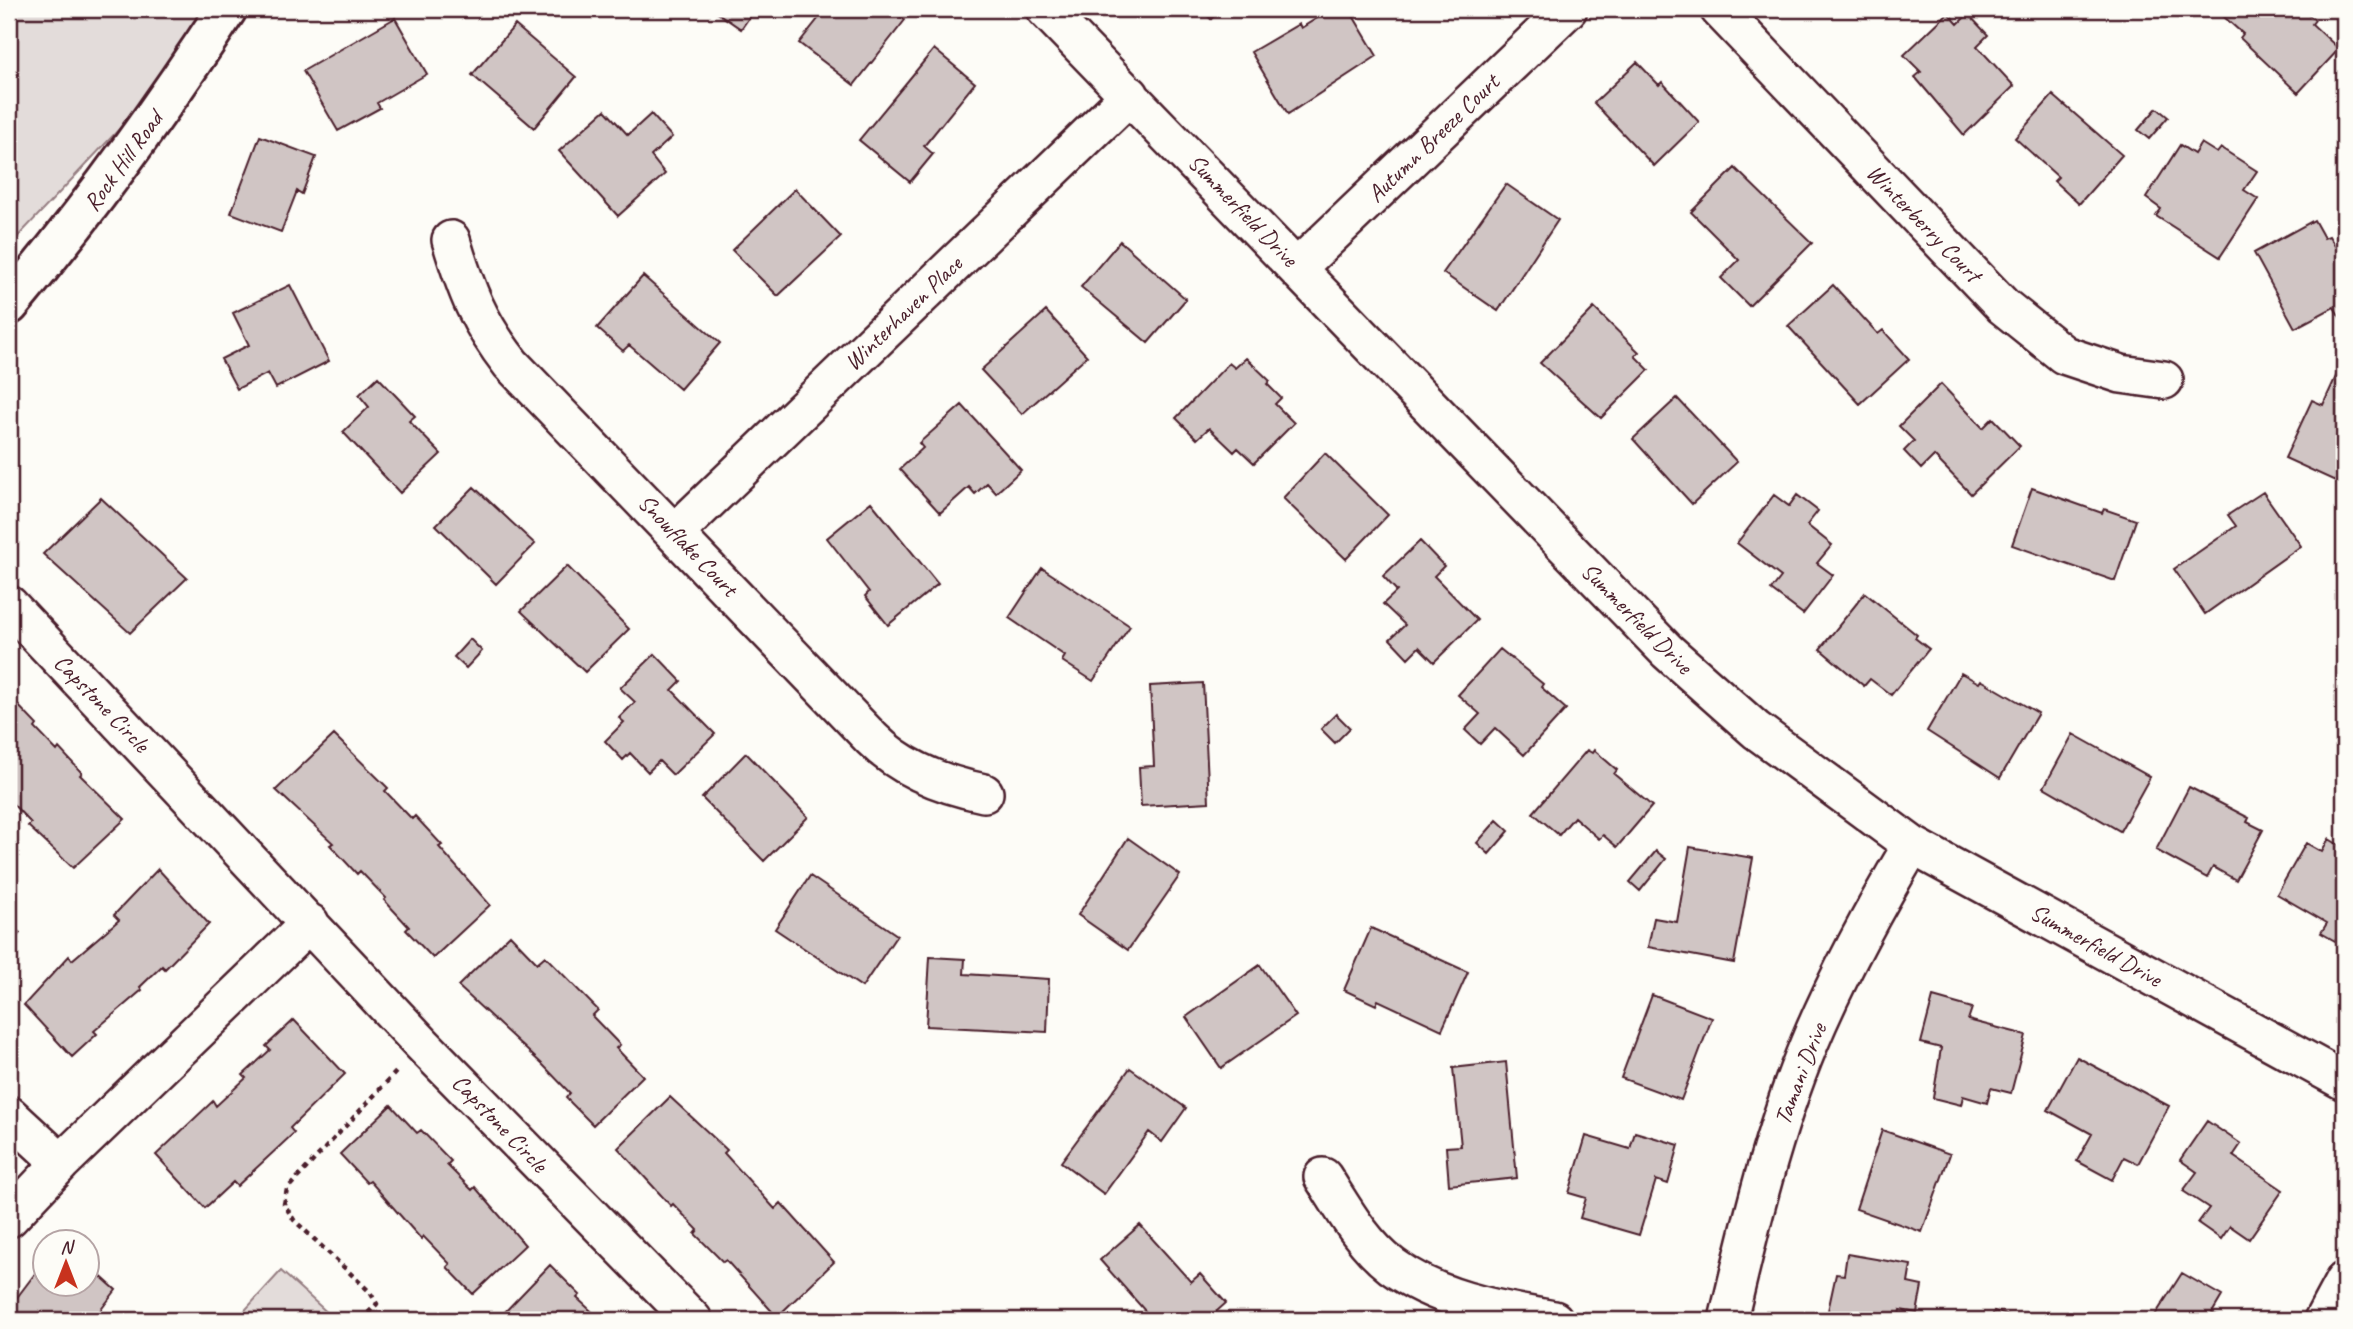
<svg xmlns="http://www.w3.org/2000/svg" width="2353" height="1329" font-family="Caveat,sans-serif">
<rect width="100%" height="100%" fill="#fdfcf7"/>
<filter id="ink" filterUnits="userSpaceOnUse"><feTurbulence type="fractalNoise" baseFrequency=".0143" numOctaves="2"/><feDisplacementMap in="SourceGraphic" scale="14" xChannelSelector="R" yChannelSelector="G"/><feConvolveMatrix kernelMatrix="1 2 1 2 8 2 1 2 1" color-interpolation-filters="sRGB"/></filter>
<g filter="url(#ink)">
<!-- green -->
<path fill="#e3dcda" stroke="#967e82" stroke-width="2" d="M18,9H217L172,73L9,246V22Z
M281,1271L330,1315L325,1320H236Z"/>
<!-- building -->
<path fill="#d0c5c4" stroke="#4a1f2b" stroke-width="2" d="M712,9H755L741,29Z
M826,9H891L905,20L854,85L799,43Z
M1200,9H1221L1211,19Z
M1332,9H1349L1377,56L1288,114L1251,52L1299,24L1301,28Z
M2230,9H2302L2315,20L2312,24L2339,49L2298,93L2240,38L2243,34L2223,16Z
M1948,13L1958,24L1968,14L1988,35L1977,46L2014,86L1964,135L1915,77L1921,72L1904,55Z
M395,18L427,74L377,103L380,108L338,131L303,71Z
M515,25L576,77L534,128L472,75Z
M934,49L975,83L924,146L933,154L910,182L859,140Z
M1637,62L1659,85L1662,82L1699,122L1654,166L1594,103Z
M2053,95L2122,155L2079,204L2054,181L2058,177L2015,138Z
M2157,108L2168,117L2149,139L2138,130Z
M605,110L628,135L651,114L672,137L651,156L665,174L618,216L559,151Z
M260,136L316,157L302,194L297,191L281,232L231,213Z
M2201,143L2217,153L2221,148L2257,171L2244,190L2258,199L2220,257L2156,216L2161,209L2146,198L2180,145L2194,154Z
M1735,168L1812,243L1749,306L1721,278L1739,260L1691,212Z
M1506,184L1558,220L1498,311L1443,273Z
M795,189L841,237L778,296L732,250Z
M2314,220L2324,238L2329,236L2338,251L2344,248V324L2334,307L2295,328L2254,253Z
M1120,241L1186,299L1148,343L1081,287Z
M643,276L720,343L680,389L629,345L623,351L597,328Z
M290,285L329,361L276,388L268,373L237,389L221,359L249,345L233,313Z
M1833,285L1878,334L1883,330L1909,359L1860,404L1788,326Z
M1594,308L1639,352L1635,356L1649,370L1601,418L1540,363Z
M1046,311L1087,356L1022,414L981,370Z
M1246,358L1270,381L1267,384L1281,398L1275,404L1294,423L1254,463L1238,448L1234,452L1209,428L1197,439L1176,418L1229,363L1235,368Z
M2344,359V485L2285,458L2312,400L2323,405Z
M378,377L415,416L409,421L441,454L400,493L343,432L369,407L359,395Z
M1941,384L1983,428L1993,418L2020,446L1971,494L1934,456L1921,469L1904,451L1914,441L1899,426Z
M1677,398L1737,462L1692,504L1633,439Z
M962,405L1021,470L996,493L987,483L975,494L969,487L940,513L900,469L923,448L919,443Z
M1325,453L1388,515L1346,559L1283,498Z
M474,487L535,544L496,584L436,525Z
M2032,488L2102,513L2104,509L2136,520L2115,581L2012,545Z
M2263,492L2301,546L2205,614L2174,569L2236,526L2228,515Z
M1774,495L1789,506L1797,495L1818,511L1807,525L1832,545L1817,563L1833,575L1803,614L1771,590L1781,577L1737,543Z
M101,498L187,578L130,633L43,554Z
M871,502L938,584L888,625L865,596L869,592L827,538Z
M1420,541L1444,566L1434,576L1477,620L1434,662L1419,647L1408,658L1390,639L1405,625L1383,604L1397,591L1383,576Z
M567,566L629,629L585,672L521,611Z
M1042,568L1130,626L1093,681L1062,661L1065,656L1009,618Z
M1865,593L1917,635L1915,638L1929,649L1891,695L1870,679L1864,686L1820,649Z
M470,639L482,651L466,668L454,657Z
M1500,649L1543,684L1541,687L1566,709L1524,755L1495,728L1480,744L1465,730L1480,714L1458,695Z
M655,654L681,681L672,690L715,734L673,775L659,761L648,772L630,753L623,760L605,741L624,722L619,718L635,702L620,688Z
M1961,673L1979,683L1981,680L2038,713L2000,778L1927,731Z
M1203,683L1209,802L1141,806L1139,767L1154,766L1150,686Z
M9,702L12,705L15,702L37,725L35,728L57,751L59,748L82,773L80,775L125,819L73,868L28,826L31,823L9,800Z
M1336,714L1350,728L1335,743L1321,729Z
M2073,734L2150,777L2120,831L2044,787Z
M334,735L388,788L385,791L412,819L415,816L442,845L439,847L490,905L433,958L406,930L409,927L384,900L386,898L360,871L357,874L330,845L333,843L276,790Z
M1587,750L1592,753L1594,750L1617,770L1614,774L1652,806L1617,847L1603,835L1599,839L1574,817L1559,835L1533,813Z
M746,753L808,817L764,861L702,798Z
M2189,787L2249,818L2247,822L2263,830L2236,880L2213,867L2207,878L2156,850Z
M1497,820L1509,831L1489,854L1477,843Z
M1128,838L1180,875L1128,950L1078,915Z
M2329,839L2344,848L2341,865L2344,867V946L2321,933L2327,923L2277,894L2306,843L2322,852Z
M1690,847L1753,858L1734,963L1648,947L1654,918L1677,922Z
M1656,851L1666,859L1640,891L1630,882Z
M158,869L209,924L165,969L162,966L140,987L142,990L94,1031L97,1034L72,1057L24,1005L69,956L72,960L119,920L114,915Z
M810,876L897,935L862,987L775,929Z
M9,924L20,933L9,946Z
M1371,928L1468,972L1442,1030L1378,1000L1376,1005L1344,990Z
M510,935L537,963L545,956L598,1010L592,1016L620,1045L616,1048L643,1076L593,1125L566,1098L570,1093L543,1065L458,986Z
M930,957L965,959L964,974L1049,979L1047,1032L926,1026Z
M1260,965L1296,1016L1221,1068L1186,1017Z
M1652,995L1712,1018L1681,1100L1621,1078Z
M1933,997L1972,1008L1968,1020L2026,1035L2011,1093L1991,1088L1987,1103L1963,1096L1961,1105L1933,1098L1941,1048L1921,1043Z
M294,1020L345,1074L290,1128L294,1133L237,1186L233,1182L205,1208L156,1155L213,1101L216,1106L246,1078L243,1075L270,1050L266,1046Z
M2077,1057L2169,1106L2138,1164L2124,1157L2112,1180L2077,1161L2092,1134L2048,1110Z
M1506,1062L1517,1178L1449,1185L1446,1147L1461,1146L1453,1068Z
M1130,1068L1186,1108L1162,1142L1149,1132L1104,1194L1061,1162Z
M670,1097L727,1150L724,1153L775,1209L781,1203L834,1262L777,1317L726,1260L723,1262L695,1234L698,1230L673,1204L671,1206L618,1148Z
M391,1105L417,1133L421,1130L451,1161L447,1165L472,1190L475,1187L525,1245L473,1294L447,1267L450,1264L423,1236L421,1239L370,1181L367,1183L340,1154Z
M2207,1121L2241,1144L2233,1156L2283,1190L2249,1239L2230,1226L2221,1239L2198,1223L2209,1208L2183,1191L2197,1172L2180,1160Z
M1882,1130L1950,1154L1922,1232L1856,1209Z
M1635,1132L1679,1145L1668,1184L1656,1180L1639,1235L1580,1218L1586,1198L1569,1193L1586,1136L1630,1149Z
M1140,1225L1191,1282L1200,1274L1226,1303L1207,1320H1153L1100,1260Z
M1847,1254L1911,1265L1908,1283L1922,1286L1917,1313L1900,1310L1898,1320H1826L1836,1274L1844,1275Z
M88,1265L116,1290L93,1320H9V1308L40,1267L46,1268V1284H88Z
M550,1265L580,1295L577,1298L601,1320H503L500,1317Z
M2182,1273L2222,1296L2212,1313L2217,1316L2214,1320H2152Z
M1994,1311L2010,1316L2009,1320H1991Z"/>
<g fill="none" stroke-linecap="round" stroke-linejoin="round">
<!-- minor casing -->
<g stroke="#4a1f2b" stroke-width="42">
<path id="minor" d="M1045,9L1667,651L1756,730L1912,845L2344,1081
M1719,9L2003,306L2064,355L2121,374L2164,380
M451,240C466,290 478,322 511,364L872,739C902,769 944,785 984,793
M1298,267L1568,9
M676,532L1130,95
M9,605L423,1045L693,1320
M9,1115L61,1163
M1323,1177C1343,1208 1362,1243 1392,1266C1438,1300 1499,1310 1554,1320
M9,1218L61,1163L310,923
M1728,1320C1750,1227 1772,1133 1809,1044C1838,974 1874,909 1912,845
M2323,1320L2344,1281"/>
</g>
<!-- tertiary casing -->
<g stroke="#4a1f2b" stroke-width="44">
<path id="tertiary" d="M9,305C89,210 159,113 227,9"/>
</g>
<!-- path -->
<path stroke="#4a1f2b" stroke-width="4.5" stroke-dasharray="5 5" stroke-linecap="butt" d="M361,1320L377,1304L370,1292L294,1220L284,1204L287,1189L396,1072"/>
<!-- minor -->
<use href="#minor" stroke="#fdfcf7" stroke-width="37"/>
<!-- tertiary -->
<use href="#tertiary" stroke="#fdfcf7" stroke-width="38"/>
</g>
</g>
<g text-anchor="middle" stroke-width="5" stroke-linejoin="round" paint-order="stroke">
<!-- street labels -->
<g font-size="24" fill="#4a1f2b" stroke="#fdfcf7">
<text transform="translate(1433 138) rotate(-44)" y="8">Autumn Breeze Court</text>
<text transform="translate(123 161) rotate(-54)" y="8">Rock Hill Road</text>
<text transform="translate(1243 210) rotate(46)" y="8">Summerfield Drive</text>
<text transform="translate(1924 223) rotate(46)" y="8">Winterberry Court</text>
<text transform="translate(903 313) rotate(-44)" y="8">Winterhaven Place</text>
<text transform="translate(688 545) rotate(46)" y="8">Snowflake Court</text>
<text transform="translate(1637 618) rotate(45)" y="8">Summerfield Drive</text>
<text transform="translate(102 703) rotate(46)" y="8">Capstone Circle</text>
<text transform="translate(2096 945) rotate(29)" y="8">Summerfield Drive</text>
<text transform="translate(1800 1074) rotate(-69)" y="8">Tamani Drive</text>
<text transform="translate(500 1123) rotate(46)" y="8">Capstone Circle</text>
</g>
</g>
<!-- margin -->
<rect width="2353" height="1329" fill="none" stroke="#fdfcf7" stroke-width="35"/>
<rect x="18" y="18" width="2318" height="1294" fill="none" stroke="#4a1f2b" stroke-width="2.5" filter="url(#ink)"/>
<!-- north arrow -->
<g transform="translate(66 1263)"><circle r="33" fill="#fdfcf7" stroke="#b5a4a5" stroke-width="2"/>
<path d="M0-5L12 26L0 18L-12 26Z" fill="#c8321e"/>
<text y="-10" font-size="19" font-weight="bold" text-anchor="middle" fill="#4a1f2b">N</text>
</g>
</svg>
